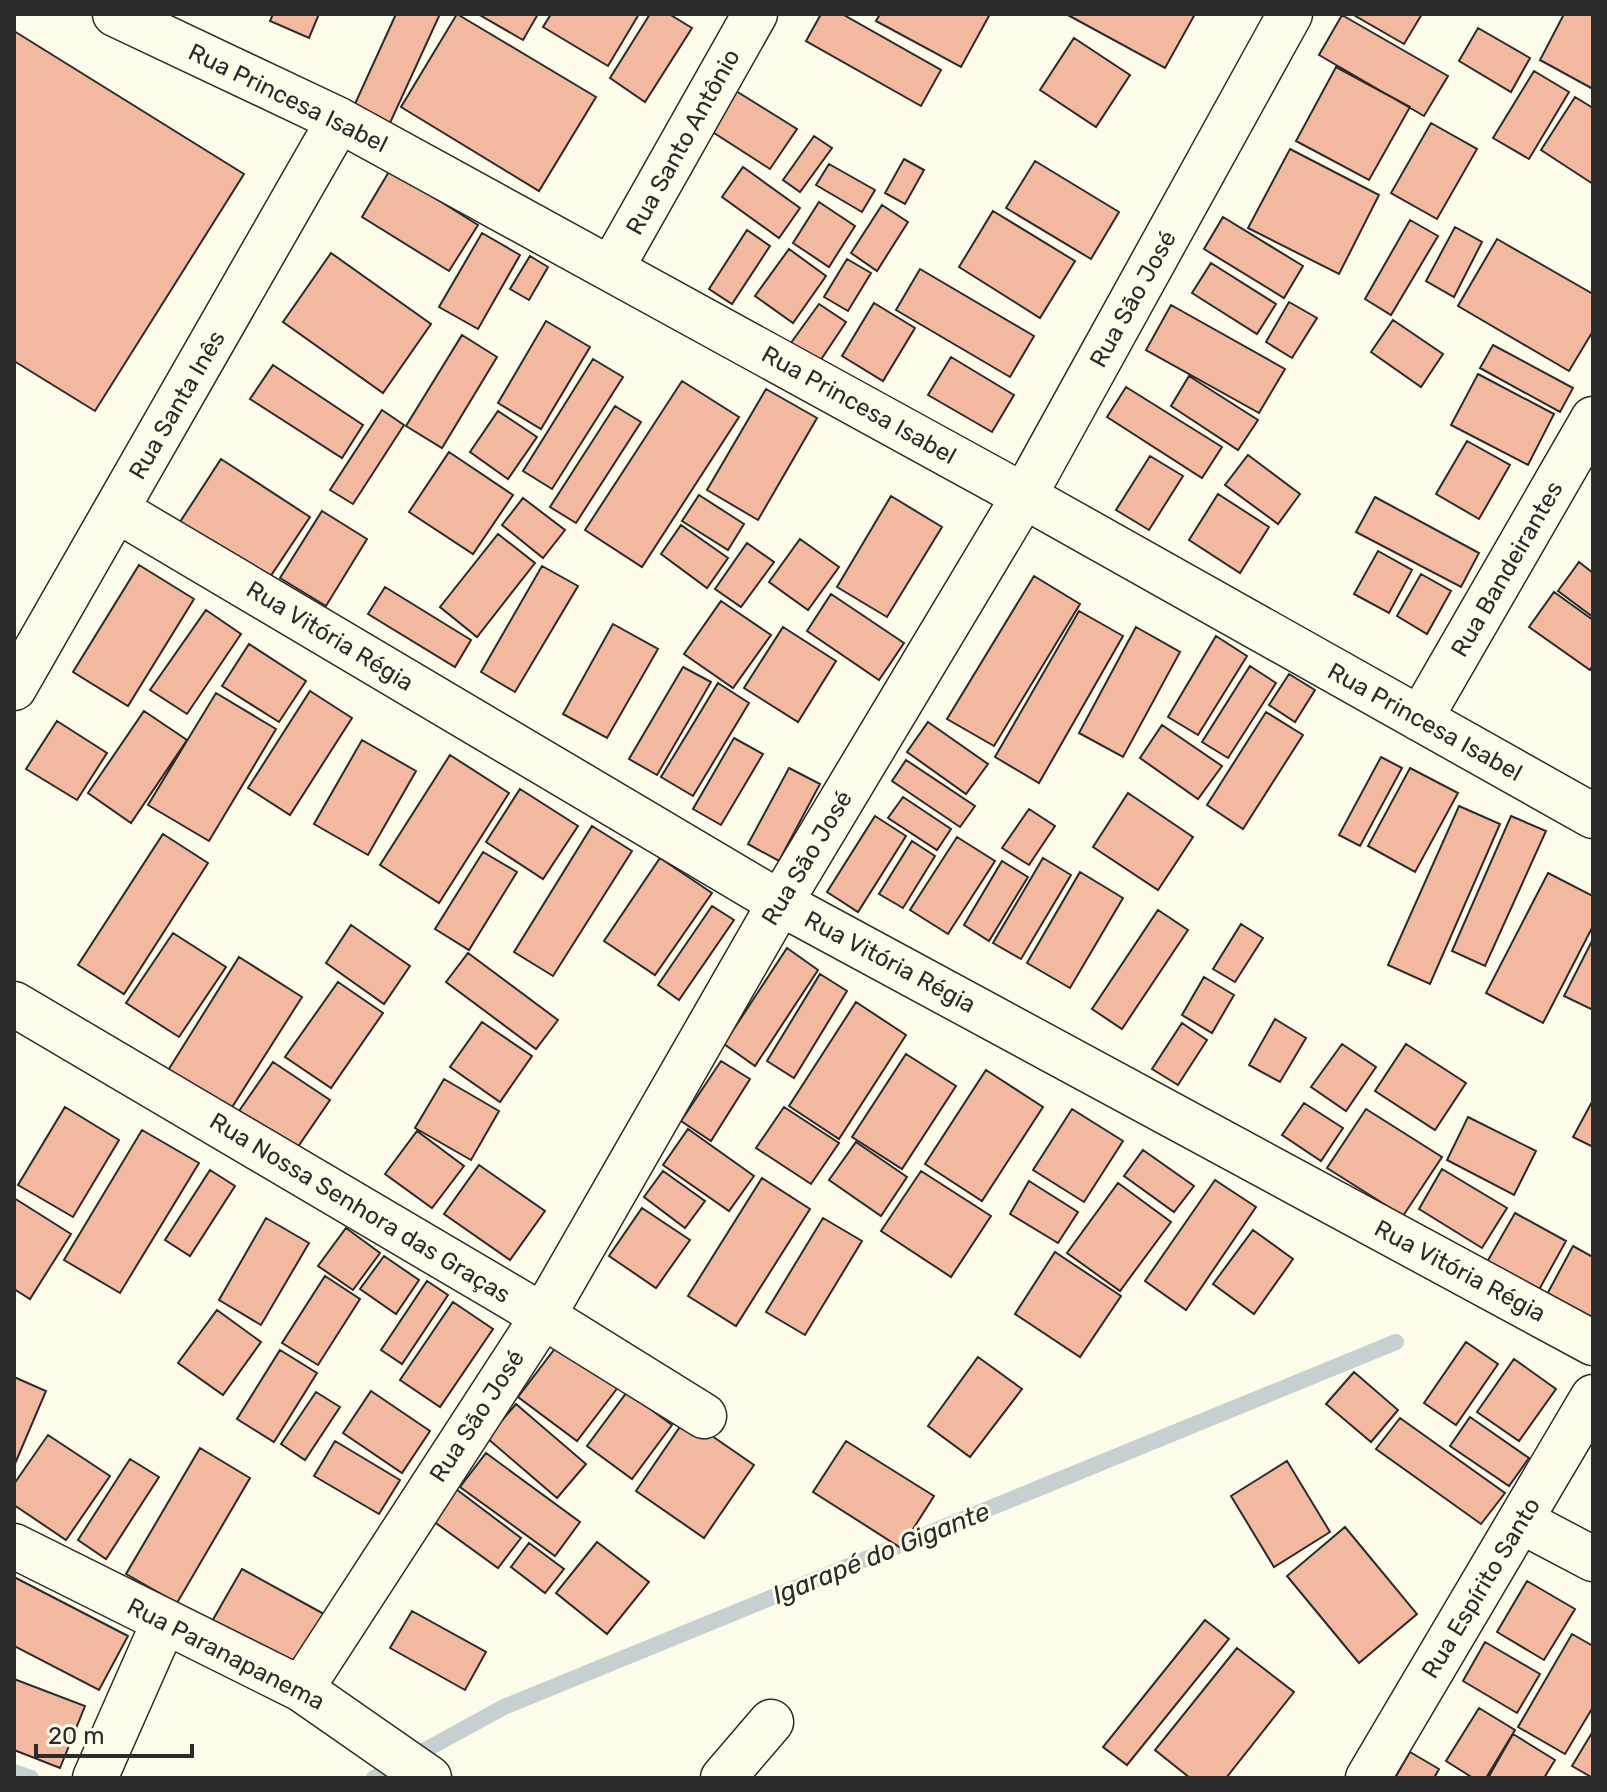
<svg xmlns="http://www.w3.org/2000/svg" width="1607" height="1792" font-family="Rubik,sans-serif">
<rect width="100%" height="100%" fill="#fdfbea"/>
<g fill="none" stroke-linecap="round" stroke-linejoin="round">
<!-- stream -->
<path stroke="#c7d0d0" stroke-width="16" d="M14,1772L31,1778
M374,1778L504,1707L1396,1342"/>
</g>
<!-- building -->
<path fill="#f2b8a0" stroke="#2b2b2b" stroke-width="2" d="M273,14H319L309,38L270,21Z
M396,14H440L390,123L354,106Z
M457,14L596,97L539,191L401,107Z
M478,14H538L523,40Z
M551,14H639L608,66L543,27Z
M650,14H669L692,28L645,102L610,78Z
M821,14H842L941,70L921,106L806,41Z
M880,14H990L961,67L876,21Z
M1066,14H1195L1165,68Z
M1352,14H1422L1404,44Z
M1564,14H1593V89L1540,60Z
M1342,15L1448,76L1424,116L1319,55Z
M1478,28L1530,58L1511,92L1459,61Z
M14,31L244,174L95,411L14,361Z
M1074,38L1130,75L1096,127L1040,90Z
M1336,67L1410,107L1369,180L1296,141Z
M1534,71L1569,92L1529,159L1493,138Z
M736,91L797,129L770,169L711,131Z
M1575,97L1593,108V184L1541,150Z
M1431,123L1477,149L1437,219L1391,193Z
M814,136L832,148L800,192L783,180Z
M1290,149L1379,195L1339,274L1248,228Z
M904,159L924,170L905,204L885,193Z
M1035,161L1119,212L1091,259L1006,208Z
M829,164L875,190L862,212L816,185Z
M743,167L800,208L779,238L722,197Z
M390,170L478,225L449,271L362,217Z
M819,202L855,226L829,267L793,243Z
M882,205L908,222L877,271L851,253Z
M993,211L1075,261L1040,318L959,267Z
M1223,217L1303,266L1284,298L1204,249Z
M1410,220L1438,236L1391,315L1365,299Z
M1455,227L1482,242L1454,297L1426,281Z
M747,230L770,246L732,304L709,289Z
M482,233L520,255L478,329L439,307Z
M1497,239L1593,294V331L1569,371L1458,306Z
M789,249L826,276L793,323L755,296Z
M331,253L431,324L383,393L283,322Z
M530,256L548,267L529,300L510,289Z
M847,259L871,273L848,311L824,297Z
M1211,263L1276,304L1257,334L1192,293Z
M920,269L1034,336L1010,377L896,310Z
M1289,302L1317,318L1292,358L1266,342Z
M874,303L915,328L883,381L842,356Z
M819,304L846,322L816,367L788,347Z
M1171,305L1285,369L1259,413L1146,350Z
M1393,320L1443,354L1421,387L1371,352Z
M546,321L590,347L541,429L498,403Z
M462,335L497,357L442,448L406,426Z
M1493,345L1573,388L1560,412L1480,368Z
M951,357L1014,395L992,432L928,395Z
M593,359L623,377L552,489L523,471Z
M273,365L363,425L342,458L250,399Z
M1478,374L1554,414L1528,465L1451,425Z
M1189,376L1258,420L1238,450L1171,406Z
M682,381L739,417L642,567L585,530Z
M1126,387L1222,447L1202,478L1107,417Z
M766,389L817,418L758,520L707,490Z
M615,406L641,422L576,523L550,507Z
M382,410L404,425L353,504L330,490Z
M498,411L537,437L508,479L470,452Z
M1467,441L1510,465L1479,519L1436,494Z
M449,452L513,495L473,554L409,512Z
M1248,455L1300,494L1278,524L1225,485Z
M1150,456L1183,476L1149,530L1116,510Z
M221,459L310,517L268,580L180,522Z
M1218,494L1269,527L1240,573L1189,540Z
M699,495L744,524L728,550L682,521Z
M891,496L942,527L887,617L837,587Z
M1375,497L1479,553L1461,587L1356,532Z
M523,498L565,530L543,558L502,525Z
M322,511L367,539L326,606L280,578Z
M681,525L728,558L707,588L661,554Z
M498,534L535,563L477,637L440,607Z
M800,539L839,567L808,610L769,582Z
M747,543L774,562L741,607L715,589Z
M1378,551L1412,570L1389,613L1354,594Z
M1579,562L1593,573V617L1558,591Z
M139,565L194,599L128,706L73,672Z
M542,566L578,586L515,692L481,672Z
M1421,574L1451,591L1427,634L1397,616Z
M1034,576L1080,604L994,746L947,719Z
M385,587L471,640L455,667L368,614Z
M1554,592L1593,620V665L1590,670L1529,627Z
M831,594L904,643L879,680L807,631Z
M721,601L771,635L733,688L684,654Z
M206,610L241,634L187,714L150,690Z
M1079,611L1123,636L1039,783L995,757Z
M613,624L658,649L607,738L563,714Z
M783,627L836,661L798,722L744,688Z
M1136,627L1180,652L1123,757L1079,733Z
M1216,636L1247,656L1198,735L1168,717Z
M249,644L306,681L279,722L222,686Z
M1250,666L1276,683L1228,758L1202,742Z
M683,667L711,682L657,775L629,759Z
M1289,674L1315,690L1295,722L1269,705Z
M718,683L749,703L693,796L661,777Z
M310,691L352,718L290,815L248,788Z
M216,693L276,729L209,841L148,805Z
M144,711L187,740L131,823L88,793Z
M1266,712L1303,735L1243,829L1207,805Z
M57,721L107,753L77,800L26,769Z
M928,722L988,764L966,794L907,752Z
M1162,725L1222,766L1198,799L1140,758Z
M734,738L763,754L721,825L693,809Z
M362,740L416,771L368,855L314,824Z
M450,755L509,793L439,903L380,865Z
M1381,757L1402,768L1360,846L1339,835Z
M906,760L975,806L960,827L892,781Z
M789,768L820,784L779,861L748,844Z
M1410,768L1458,793L1415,872L1368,846Z
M520,789L578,826L543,879L486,842Z
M1128,793L1193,837L1158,890L1093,847Z
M903,797L951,829L937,850L888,818Z
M1459,806L1500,824L1430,984L1388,965Z
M1029,809L1055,826L1029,865L1002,848Z
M875,816L906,836L858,912L827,892Z
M1511,816L1546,831L1485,966L1452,951Z
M592,826L632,851L553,976L514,952Z
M163,834L208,863L124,994L78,965Z
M957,837L995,861L948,934L910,910Z
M912,841L935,856L903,908L879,894Z
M483,852L517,872L469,950L435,929Z
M660,858L712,893L655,975L604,941Z
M1043,858L1071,875L1021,959L993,943Z
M1002,861L1028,877L989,941L964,925Z
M1080,872L1123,898L1070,988L1027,963Z
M1548,873L1593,896V926L1543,1023L1486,993Z
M712,906L734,920L679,1000L658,985Z
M1158,910L1188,930L1122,1029L1092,1009Z
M1241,924L1263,938L1235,982L1213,969Z
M351,925L410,966L384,1004L326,963Z
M173,933L226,967L179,1037L126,1003Z
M1593,939V1010L1564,996Z
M787,948L818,970L755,1066L724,1044Z
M468,953L558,1020L536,1049L446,982Z
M239,957L302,997L229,1112L167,1072Z
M820,974L847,991L794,1078L767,1061Z
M1204,977L1234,995L1212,1033L1182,1015Z
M338,982L383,1013L331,1088L285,1057Z
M856,1002L906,1035L839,1139L789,1106Z
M1275,1019L1306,1038L1280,1082L1249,1065Z
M482,1022L532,1056L500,1102L450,1067Z
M1182,1023L1207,1040L1178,1085L1152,1069Z
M1342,1044L1376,1067L1346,1111L1311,1087Z
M1406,1044L1466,1083L1435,1130L1375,1091Z
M906,1054L956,1086L902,1169L852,1137Z
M721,1061L750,1079L711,1141L681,1121Z
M273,1062L330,1100L295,1151L239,1111Z
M986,1070L1043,1107L982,1201L925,1164Z
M444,1079L499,1111L471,1160L415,1128Z
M1593,1100V1147L1573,1137Z
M1304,1103L1343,1128L1321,1161L1282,1135Z
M65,1107L119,1140L73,1217L18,1185Z
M784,1107L839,1143L811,1184L756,1148Z
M1072,1109L1123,1141L1084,1202L1033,1170Z
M1366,1109L1442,1157L1403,1216L1327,1168Z
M1468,1117L1536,1151L1514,1195L1447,1160Z
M688,1129L754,1176L729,1211L663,1165Z
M142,1130L199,1163L120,1293L64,1260Z
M417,1131L464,1166L432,1208L385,1174Z
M856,1142L907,1177L881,1216L829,1180Z
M1143,1150L1194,1186L1174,1212L1124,1176Z
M479,1165L545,1211L510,1260L444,1214Z
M1442,1169L1507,1208L1482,1248L1419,1209Z
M210,1170L235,1186L190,1256L165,1240Z
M663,1171L705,1201L685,1228L644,1197Z
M921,1171L991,1216L951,1277L881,1231Z
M762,1178L810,1209L736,1326L688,1296Z
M1215,1180L1256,1207L1186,1310L1145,1281Z
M1029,1181L1078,1212L1058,1243L1010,1214Z
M1118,1183L1171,1222L1120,1291L1067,1253Z
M14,1198L71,1234L30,1299L14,1289Z
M642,1208L690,1240L656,1288L609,1256Z
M1515,1213L1566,1241L1535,1297L1483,1269Z
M266,1218L309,1243L261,1325L219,1300Z
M823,1218L862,1241L805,1335L766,1312Z
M346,1228L380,1253L353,1290L318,1266Z
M1253,1230L1293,1259L1254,1314L1213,1284Z
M1573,1246L1593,1257V1323L1545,1298Z
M1055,1252L1121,1296L1080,1357L1015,1314Z
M384,1256L419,1280L396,1314L360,1289Z
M325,1276L360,1299L318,1365L282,1343Z
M427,1281L448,1295L402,1364L381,1350Z
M453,1302L493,1329L440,1407L400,1380Z
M217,1310L261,1342L223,1395L178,1363Z
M560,1342L619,1386L577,1441L518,1397Z
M1466,1342L1498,1364L1456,1425L1424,1403Z
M280,1350L317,1373L274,1442L237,1419Z
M978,1357L1022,1389L970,1457L928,1426Z
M1514,1359L1556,1389L1519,1441L1477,1412Z
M1354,1372L1398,1410L1371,1442L1326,1404Z
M14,1377L46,1391L14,1466Z
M371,1391L430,1431L402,1473L343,1433Z
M316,1392L340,1407L305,1460L281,1444Z
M627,1392L672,1425L632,1479L587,1446Z
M516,1404L586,1464L557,1498L487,1438Z
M1470,1417L1529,1458L1509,1486L1450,1446Z
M686,1418L754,1465L704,1538L636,1491Z
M1400,1418L1505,1493L1481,1524L1376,1449Z
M48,1435L110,1476L66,1540L14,1505V1484Z
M335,1441L400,1480L379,1514L314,1476Z
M846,1441L934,1496L901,1548L813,1492Z
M200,1448L250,1478L177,1603L126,1574Z
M486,1453L580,1522L555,1556L460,1487Z
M130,1459L159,1477L106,1559L78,1540Z
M1287,1461L1330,1532L1274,1567L1231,1496Z
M456,1489L521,1538L498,1568L433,1521Z
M1345,1527L1417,1614L1359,1663L1287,1576Z
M597,1542L649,1582L607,1634L556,1593Z
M529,1543L564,1569L545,1593L511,1567Z
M242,1569L324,1614L290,1677L207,1630Z
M14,1577L128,1636L99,1690L14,1646Z
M1527,1581L1575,1609L1544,1660L1497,1632Z
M412,1611L486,1652L465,1690L390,1648Z
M1205,1620L1229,1639L1127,1765L1103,1747Z
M1572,1634L1593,1646V1707L1565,1754L1518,1727Z
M1485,1642L1540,1674L1517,1713L1463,1681Z
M1237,1648L1294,1692L1226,1778H1190L1155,1750Z
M14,1679L85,1706L60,1768L14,1750Z
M1479,1708L1515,1730L1486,1778H1473L1446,1761Z
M1593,1731V1778L1572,1766Z
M1513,1734L1555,1760L1544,1778H1488Z
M1410,1752L1439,1769L1434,1778H1395Z"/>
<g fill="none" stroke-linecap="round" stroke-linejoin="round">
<!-- minor casing -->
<g stroke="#2b2b2b" stroke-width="47">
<path id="minor" d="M115,14L339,120L1024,496L1593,816
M611,269L755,14
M117,510L780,903L1593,1343
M14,688L339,120
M1420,719L1593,419
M14,1004L543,1316L704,1416
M1521,1521L1593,1559
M14,1546L301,1689L429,1778
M301,1689L543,1316L780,903L1024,496L1290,14
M95,1778L164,1622
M723,1778L771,1722
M1368,1778L1593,1397"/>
</g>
<!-- minor -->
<use href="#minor" stroke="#fdfbea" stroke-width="44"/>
</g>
<g text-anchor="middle" stroke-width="6" stroke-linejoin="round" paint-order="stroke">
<!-- street labels -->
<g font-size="24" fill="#2b2b2b" stroke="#fdfbea">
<text transform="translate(288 98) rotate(26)" y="8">Rua Princesa Isabel</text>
<text transform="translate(683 142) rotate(-61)" y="8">Rua Santo Antônio</text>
<text transform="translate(1133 299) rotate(-61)" y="8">Rua São José</text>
<text transform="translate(177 405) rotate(-60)" y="8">Rua Santa Inês</text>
<text transform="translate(859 405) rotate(29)" y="8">Rua Princesa Isabel</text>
<text transform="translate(1507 569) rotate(-60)" y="8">Rua Bandeirantes</text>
<text transform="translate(330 636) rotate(31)" y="8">Rua Vitória Régia</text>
<text transform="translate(1425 722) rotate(29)" y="8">Rua Princesa Isabel</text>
<text transform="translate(807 858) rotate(-59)" y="8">Rua São José</text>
<text transform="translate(890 962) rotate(28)" y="8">Rua Vitória Régia</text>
<text transform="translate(360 1208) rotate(31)" y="8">Rua Nossa Senhora das Graças</text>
<text transform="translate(1460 1271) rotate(28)" y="8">Rua Vitória Régia</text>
<text transform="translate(477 1416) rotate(-57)" y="8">Rua São José</text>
<text transform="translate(1481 1588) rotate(-59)" y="8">Rua Espírito Santo</text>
<text transform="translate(226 1654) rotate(27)" y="8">Rua Paranapanema</text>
</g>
<!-- water labels -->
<g font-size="26" font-style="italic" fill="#2b2b2b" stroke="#fdfbea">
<text transform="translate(881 1553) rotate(-22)" y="9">Igarapé do Gigante</text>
</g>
</g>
<!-- border -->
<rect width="1607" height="1792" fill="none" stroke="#2b2b2b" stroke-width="32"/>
<!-- scale -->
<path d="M36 1744v12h156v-12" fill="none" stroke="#2b2b2b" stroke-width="4"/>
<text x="48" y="1744" font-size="24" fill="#2b2b2b" stroke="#fdfbea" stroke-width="6" paint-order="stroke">20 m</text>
</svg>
